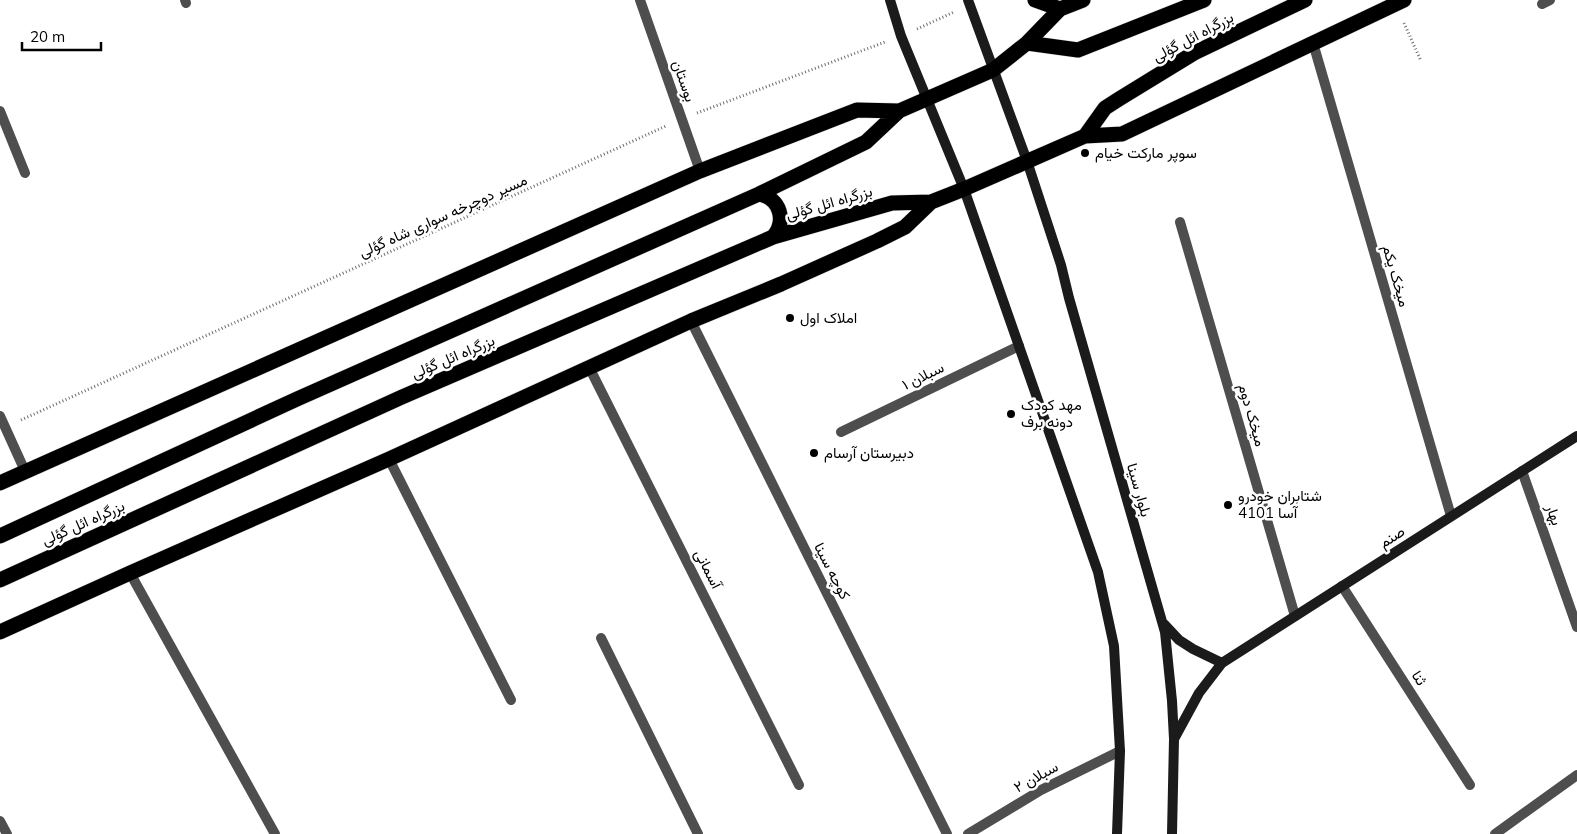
<svg xmlns="http://www.w3.org/2000/svg" width="1577" height="834" font-family="Mulish,Vazirmatn,sans-serif">
<rect width="100%" height="100%" fill="#fff"/>
<g fill="none" stroke-linecap="round" stroke-linejoin="round">
<!-- highway casing -->
<g stroke="#dbdbdb" stroke-width="16">
<path id="highway" d="M1035,0L1060,9
M1027,43L1078,50L1204,0
M1085,136L1105,108L1119,99L1194,53L1305,0
M759,194C780,198 787,221 773,237
M0,483L700,171L857,110L899,111L993,70L1027,43L1060,9L1083,0
M0,536L297,399L759,194L866,142L899,111
M0,580L402,397L773,237L892,203L931,202
M0,632L130,573L389,459L691,321L781,284L877,241L905,227L931,202L964,189L1085,136L1122,134L1404,0"/>
</g>
<!-- path -->
<path stroke="#707070" stroke-width="3" stroke-dasharray="1 2.5" stroke-linecap="butt" d="M1404,23L1421,61
M917,29L954,12
M697,113L885,42
M21,420L666,126"/>
<!-- lane -->
<path stroke="#4e4e4e" stroke-width="10" d="M130,573L275,834
M0,821L7,834"/>
<!-- street -->
<path stroke="#4e4e4e" stroke-width="10" d="M185,0L186,3
M640,0L700,171
M1542,4L1550,0
M1313,43L1451,516
M0,111L25,173
M1180,222L1295,616
M691,321L947,834
M589,367L799,785
M0,416L25,471
M841,432L1019,346
M389,459L511,700
M1522,471L1577,627
M1342,586L1470,785
M601,638L698,834
M968,834L1041,790L1120,751
M1495,834L1577,775"/>
<!-- secondary -->
<path stroke="#1b1b1b" stroke-width="10" d="M890,0L901,36L964,189L1098,572L1114,646L1120,751L1117,834
M968,0L1027,161L1061,265L1069,298L1165,632L1172,701L1174,739L1172,834
M1164,624L1179,640L1193,649L1222,663
M1174,739L1199,693L1222,663L1577,436"/>
<!-- highway -->
<use href="#highway" stroke="#000" stroke-width="15"/>
</g>
<!-- markers -->
<g fill="#000" stroke="#fff" stroke-width="2">
<circle cx="1085" cy="153" r="5"/>
<circle cx="790" cy="318" r="5"/>
<circle cx="1011" cy="414" r="5"/>
<circle cx="814" cy="453" r="5"/>
<circle cx="1228" cy="505" r="5"/>
</g>
<g text-anchor="middle" stroke-width="5" stroke-linejoin="round" paint-order="stroke">
<!-- street labels -->
<g font-size="15" fill="#000" stroke="#fff">
<text transform="translate(1193 37) rotate(-28)" y="5">بزرگراه ائل گؤلی</text>
<text transform="translate(684 81) rotate(71)" y="5">بوستان</text>
<text transform="translate(829 203) rotate(-16)" y="5">بزرگراه ائل گؤلی</text>
<text transform="translate(443 216) rotate(-24)" y="5">مسیر دوچرخه سواری شاه گؤلی</text>
<text transform="translate(1396 276) rotate(74)" y="5">میخک یکم</text>
<text transform="translate(453 357) rotate(-23)" y="5">بزرگراه ائل گؤلی</text>
<text transform="translate(923 376) rotate(-26)" y="5">سبلان ۱</text>
<text transform="translate(1252 415) rotate(74)" y="5">میخک دوم</text>
<text transform="translate(1139 490) rotate(74)" y="5">بلوار سینا</text>
<text transform="translate(1554 515) rotate(71)" y="5">بهار</text>
<text transform="translate(83 523) rotate(-24)" y="5">بزرگراه ائل گؤلی</text>
<text transform="translate(1392 537) rotate(-33)" y="5">صنم</text>
<text transform="translate(708 569) rotate(63)" y="5">آسمانی</text>
<text transform="translate(832 571) rotate(63)" y="5">کوچه سینا</text>
<text transform="translate(1419 678) rotate(57)" y="5">ثنا</text>
<text transform="translate(1036 777) rotate(-29)" y="5">سبلان ۲</text>
</g>
<!-- poi labels -->
<g font-size="15" fill="#000" stroke="#fff" text-anchor="start">
<text x="1095" y="158">سوپر مارکت خیام</text>
<text x="800" y="323">املاک اول</text>
<text x="1021" y="410">مهد کودک<tspan x="1021" dy="17">دونه برف</tspan></text>
<text x="824" y="458">دبیرستان آرسام</text>
<text x="1238" y="501">شتابران خودرو<tspan x="1238" dy="17">4101 آسا</tspan></text>
</g>
</g>
<!-- scale -->
<path d="M22 42v8h79v-8" fill="none" stroke="#000000" stroke-width="2.5"/>
<text x="30" y="42" font-size="15" fill="#000000" stroke="#ffffff" stroke-width="4" paint-order="stroke">20 m</text>
</svg>
